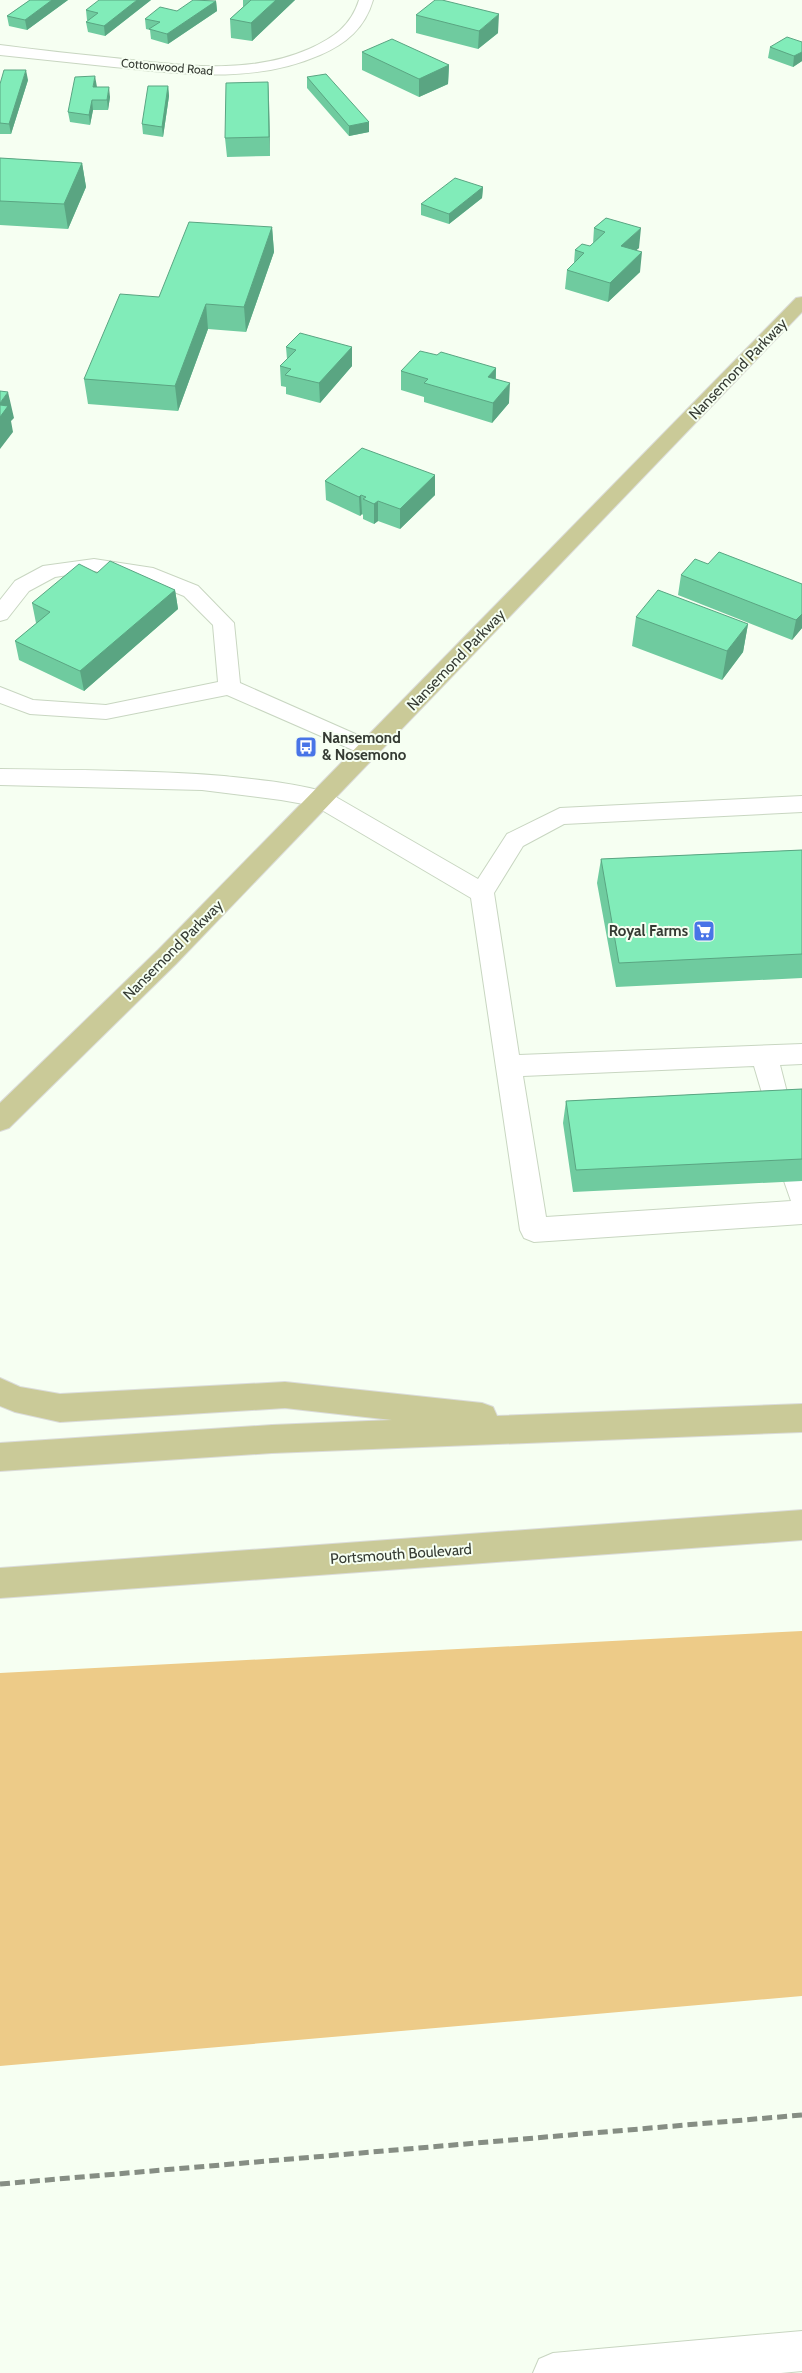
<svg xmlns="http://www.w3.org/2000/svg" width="802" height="2373" font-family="Cabin,sans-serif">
<rect width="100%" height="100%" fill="#f6fff2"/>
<!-- green -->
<path fill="#edcb88" d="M802,1631V1996L0,2066V1673Z"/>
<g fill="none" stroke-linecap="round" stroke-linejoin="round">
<!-- minor casing -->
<g stroke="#c8d6c1" stroke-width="2">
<path id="minor" d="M359,0H373C365,28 346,44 320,55C254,84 183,74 114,67C76,63 38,59 0,55V45C38,50 76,54 114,58C179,65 247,76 309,49C333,38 351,26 359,0Z
M94,559L153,568L198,586L234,623L240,683L378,744L381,749L378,754L370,757L362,754L227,695L106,719L30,714L0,703V687L33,700L106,705L218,682L213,625L184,596L142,579L94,571L55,577L29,591L7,619L0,621V600L15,581L43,566Z
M0,769C75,770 150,770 224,776C259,780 295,783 329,793L478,879L507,834L560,808L802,796V812L564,824L523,846L494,893L519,1055L802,1044V1064L780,1065L792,1112L788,1120L779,1123L770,1120L754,1066L523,1076L546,1217L791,1201L784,1181L788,1173L798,1170L802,1171V1224L534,1242L524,1238L520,1230L471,898L315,806L281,800L202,790L0,785Z
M802,2331V2371L781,2373H533L539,2359L553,2353Z"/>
</g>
<!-- major casing -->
<g stroke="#dbdcda" stroke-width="2">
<path id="major" d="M802,297V312L176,964L9,1128L0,1131V1103L158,950L796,298Z
M0,1378L20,1387L60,1394L285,1382L482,1403L493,1407L497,1416L802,1404V1432L272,1453L0,1471V1443L272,1425L392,1420L285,1408L60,1422L15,1412L0,1406Z
M802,1510V1540L0,1598V1568Z"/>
</g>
<!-- minor -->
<use href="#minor" fill="#fff" fill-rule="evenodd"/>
<!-- major -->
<use href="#major" fill="#caca98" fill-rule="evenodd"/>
<!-- rail -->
<path stroke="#868e84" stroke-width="5" stroke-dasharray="10 5" stroke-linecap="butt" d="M0,2184L802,2115"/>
</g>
<!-- wall -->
<path fill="#6fcb9f" d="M30,0H68L27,30L9,26L7,16Z
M151,0L105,36L88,32L86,22L88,20H87L86,10Z
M243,0H295L252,41L231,38L230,19L243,7Z
M216,1L217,11L168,44L151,39L150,30L146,29L145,19Z
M416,15L498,33L478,49L416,33Z
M802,42V61L793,67L768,58L770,47Z
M362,52L449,65L448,84L419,97L362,70Z
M307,77L369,122V132L349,136L307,88Z
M28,80L11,134H0V84Z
M268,82L269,100L270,156L227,157L225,138Z
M168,86L169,96L163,137L143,134L142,124Z
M97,87L110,97L108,110H93L90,125L70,122L68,112Z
M0,158L82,163L86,187L68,229L0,225Z
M483,187L482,198L449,224L421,215V204Z
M606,218L639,248L635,250L640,272L608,302L565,289L567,270L574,263L575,250L590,246L593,244L594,228Z
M272,227L274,252L246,332L208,329L178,411L88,404L84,379L159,297Z
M286,347H352V366L320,403L286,394V387L281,386L280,366L287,359Z
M437,355L496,368V379L509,403L492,423L424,402V397L401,390V371Z
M435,475V495L400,529L378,521L374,524L363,519V515L362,514L360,516L326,500L325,481Z
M708,564L802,584V628L792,640L678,595L681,575Z
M97,573L175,590L178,609L84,691L19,660L15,641L37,623H36L32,603Z
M636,617L748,624L743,652L722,680L632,646Z
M802,850V978L616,987L597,883L601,859Z
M802,1089V1181L573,1192L563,1123L566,1101Z"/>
<!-- shaded-wall -->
<path fill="#5aa582" d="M52,0H68L27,30L25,20Z
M137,0H151L105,36L104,26Z
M276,0H295L252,41L251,23Z
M216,1L217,11L168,44L167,34Z
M499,14L498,33L478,49L479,31Z
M802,52V61L793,67L794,56Z
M449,65L448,84L419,97V79Z
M26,70L28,80L11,134L9,124Z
M95,76L97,87L95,98L93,87Z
M268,82L269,100L270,156L269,137Z
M168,86L169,96L163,137L162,127Z
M109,87L110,97L108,110L107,100Z
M92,100L93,110L90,125L89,115Z
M369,122V132L349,136V126Z
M82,163L86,187L68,229L64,204Z
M483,187L482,198L449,224V214Z
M272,227L274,252L246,332L244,307Z
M641,228L639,248L619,265L621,246Z
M642,252L640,272L608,302L610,283Z
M206,304L208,329L178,411L175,386Z
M352,347V366L320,403L319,383Z
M496,368L495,387L488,377Z
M510,383L509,403L492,423L493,403Z
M8,392L14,418L11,421L13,432L0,449V403Z
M435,475V495L400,529V509Z
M361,495L362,514L360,516L359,497Z
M378,501V521L374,524V504Z
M175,590L178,609L84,691L80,671Z
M802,614V628L792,640L796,620Z
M748,624L743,652L722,680L727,651Z"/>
<!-- building -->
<path fill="#81ecb9" stroke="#5aa582" d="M30,0H52L25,20L7,16Z
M99,0H137L104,26L86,22L98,13L86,10Z
M193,0L216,1L167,34L149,29L160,22L145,19L160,7L177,11Z
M251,0H276L251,23L230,19Z
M435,0H442L499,14L479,31L416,15Z
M787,37L802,42V52L794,56L770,47Z
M392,39L449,65L419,79L362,52Z
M4,70H26L9,124L0,123V84Z
M326,74L369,122L349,126L307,77Z
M95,76L93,87H109L107,100H92L89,115L68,112L75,77Z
M268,82L269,137L225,138L226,83Z
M148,86H168L162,127L142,124Z
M0,158L82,163L64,204L0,201Z
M455,178L483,187L449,214L421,204Z
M606,218L641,228L621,246L642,252L610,283L567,270L584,253L575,250L582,244L590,246L605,232L594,228Z
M189,222L272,227L244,307L206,304L175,386L84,379L120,294L159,297Z
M300,333L352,347L319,383L285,375L291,369L280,366L296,350L286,347Z
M420,351L437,355L441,352L496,368L488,377L510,383L493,403L424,383L428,379L401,371Z
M0,391L8,392L0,403Z
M0,405L8,406L0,417Z
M362,448L435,475L400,509L378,501L374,504L363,499L366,497L361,495L359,497L325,481Z
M719,552L802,584V614L796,620L681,575L695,559L708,564Z
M110,561L175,590L80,671L15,641L50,612L32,603L79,564L97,573Z
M658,590L748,624L727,651L636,617Z
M802,850V954L619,963L601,859Z
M802,1089V1159L576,1170L566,1101Z"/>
<!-- icons -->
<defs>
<g id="bus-square" transform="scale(1.125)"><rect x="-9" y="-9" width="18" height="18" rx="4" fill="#4874e7" stroke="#f6fff2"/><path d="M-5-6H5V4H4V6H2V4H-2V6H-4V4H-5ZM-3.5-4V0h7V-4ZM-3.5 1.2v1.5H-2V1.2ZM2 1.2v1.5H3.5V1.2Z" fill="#fff"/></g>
<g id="supermarket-square" transform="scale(1.125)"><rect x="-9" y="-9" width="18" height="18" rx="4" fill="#4874e7" stroke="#f6fff2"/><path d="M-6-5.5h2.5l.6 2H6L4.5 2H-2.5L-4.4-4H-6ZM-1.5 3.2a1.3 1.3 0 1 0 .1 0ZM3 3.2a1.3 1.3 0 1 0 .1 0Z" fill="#fff"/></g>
</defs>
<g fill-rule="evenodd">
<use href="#bus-square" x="306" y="747"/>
<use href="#supermarket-square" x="704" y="931"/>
</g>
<g text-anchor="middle" stroke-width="4" stroke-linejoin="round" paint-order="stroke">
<!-- far-street labels -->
<g font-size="12" fill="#353b33" stroke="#f6fff2">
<text transform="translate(167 67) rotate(5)" y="4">Cottonwood Road</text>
</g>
<!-- street labels -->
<g font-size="15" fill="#353b33" stroke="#f6fff2">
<text transform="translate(738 369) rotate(-46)" y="5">Nansemond Parkway</text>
<text transform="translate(456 660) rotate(-46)" y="5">Nansemond Parkway</text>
<text transform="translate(173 950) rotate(-45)" y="5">Nansemond Parkway</text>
<text transform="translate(401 1554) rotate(-4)" y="5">Portsmouth Boulevard</text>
</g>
<!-- poi labels -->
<g font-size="15" font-weight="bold" fill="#353b33" stroke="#f6fff2" text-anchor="start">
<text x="322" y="743">Nansemond<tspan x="322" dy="17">&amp; Nosemono</tspan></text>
<text x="688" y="936" text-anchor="end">Royal Farms</text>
</g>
</g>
</svg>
